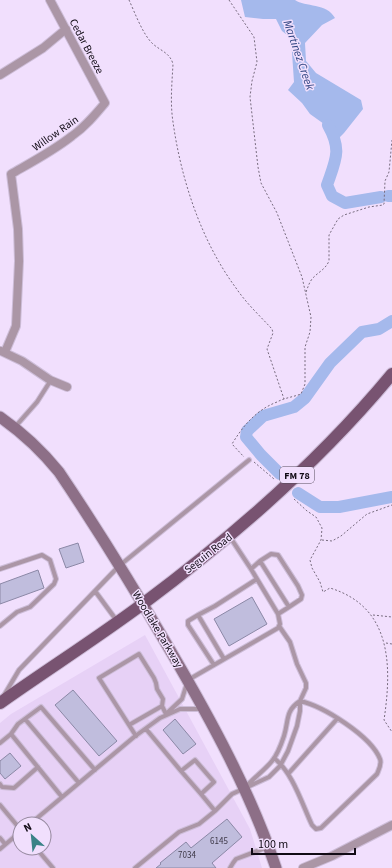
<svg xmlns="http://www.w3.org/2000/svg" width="392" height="868" font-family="'Source Sans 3',sans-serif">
<rect width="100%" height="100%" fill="#f1dffd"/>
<!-- built -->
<path fill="#e7d1f6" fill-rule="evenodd" d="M145,635L250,829L262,868H0V723L11,714ZM20,824H44V848H20Z"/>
<!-- water -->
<path fill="#a5b9ec" d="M241,0H295C305,7 327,3 335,18L322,25L305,43L306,61L316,73L361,100L363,109L344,133L337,140L324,124L310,114L302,103L288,90L294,82L291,38L282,31L276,19H263L245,17Z"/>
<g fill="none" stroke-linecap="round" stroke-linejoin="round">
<!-- river -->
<path stroke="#a5b9ec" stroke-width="12" d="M328,125C342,150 336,159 327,185L332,196L345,203L381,197
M388,196H392
M280,474L261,455L246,437L247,431L263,416L294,407L305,398L330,363L362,332L379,329L392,321
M298,493L320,507H339L392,497"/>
</g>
<!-- building -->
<path fill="#c0bddd" stroke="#8b88a6" d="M78,543L84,562L66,568L59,549Z
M38,570L44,588L0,604V584Z
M252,597L267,624L229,646L214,619Z
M73,690L117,741L99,756L55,705Z
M175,719L196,744L183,754L163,730Z
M10,753L21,766L5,779L0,773V761Z
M227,819L242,837L212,863L216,868H156L161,864L160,863L186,842L191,848Z"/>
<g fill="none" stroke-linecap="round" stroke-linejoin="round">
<!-- lane casing -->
<g stroke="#cdbdd8" stroke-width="6">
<path id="lane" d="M15,427L37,402L51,380
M260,561L271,554L278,555L298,586L302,595L301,599L289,607
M0,569L42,555L50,560L56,579L54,584L30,607L17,612L0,626
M251,569L260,561L289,607L278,614
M95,591L117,621
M198,615L188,621V625L214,665
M224,659L198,615L215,606L257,579
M3,697L19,670L119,566L249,460
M166,714L182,699L188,680L278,628L280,624L278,614L251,569L230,537
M25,719L79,783
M129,725L162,706
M146,729L181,771L195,760L214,782L201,794L215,811
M136,736L99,678L139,654L154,678L156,683L157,689L163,699L162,706L166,714
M0,743L11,734
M274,758C293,773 302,804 312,825L316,829L321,828L377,774C379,769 382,764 380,759C371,736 323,706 300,701L306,688V683L297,664L290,642L279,626
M181,771L201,794
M288,774L337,719
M0,784L2,787L14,788L38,767
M62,797L11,734L18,724L41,707L95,770
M0,805L20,829
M30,824L134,737L160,718L180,709H201
M0,838L5,844
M36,848L53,868
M0,849L20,832
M135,868L179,832L199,824L215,811L232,794L269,777L280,766L288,751L297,726L300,711V701C285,711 289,720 284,736C281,745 278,754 272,761C264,771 253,778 245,788
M230,868L233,863L236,859L268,847"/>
</g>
<!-- street casing -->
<g stroke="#cdbdd8" stroke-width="10">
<path id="street" d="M0,75L43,48L66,29
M1,351L22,361L50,380L67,387
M5,352L16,326L19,261L18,229L11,174C32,162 53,151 72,136C85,127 95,115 105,103L50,0
M303,868L332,856L392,825"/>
</g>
<!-- secondary casing -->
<g stroke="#cdbdd8" stroke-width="13">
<path id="secondary" d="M0,417C23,433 42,451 59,472C98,530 135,590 170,650C211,720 250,791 276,868"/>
</g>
<!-- primary casing -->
<g stroke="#cdbdd8" stroke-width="14">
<path id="primary" d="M0,703C48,669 97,638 144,603C234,536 320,461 392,374"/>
</g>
<!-- path -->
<path stroke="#786c7f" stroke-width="1" stroke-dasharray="2 2" stroke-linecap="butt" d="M129,0C135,13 143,35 153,44C161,51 170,53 173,64C172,83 170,103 173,122C181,179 201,241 236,288C246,303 260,316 272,329L273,333L267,349L284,399
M229,0L254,37L257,62L252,81L250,97L258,167L261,183L277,213L302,277L311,317L310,332L305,347V384L301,394C293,397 284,398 277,402C256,410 243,426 232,444L244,457
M306,292C308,287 309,283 312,279C318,272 325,270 329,261V235L338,219L344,215L369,207L383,205L384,204L385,181L389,172L392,140
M254,462L274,479
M294,499L307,511L316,517L322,528L321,540L310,560L312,568L320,582L323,592L330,588C392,607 392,666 384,720L392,732
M322,540L332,541L341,536L367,514L392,505
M373,615L392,617
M386,643L392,644"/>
<!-- lane -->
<use href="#lane" stroke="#ab96a6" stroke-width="4"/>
<!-- street -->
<use href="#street" stroke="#ab96a6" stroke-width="8"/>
<!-- secondary -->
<use href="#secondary" stroke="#8d6f87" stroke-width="11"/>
<!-- primary -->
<use href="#primary" stroke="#785371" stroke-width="12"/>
</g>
<g text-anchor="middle" stroke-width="3" stroke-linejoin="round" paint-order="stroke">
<!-- number labels -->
<g font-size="9" fill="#3d3847">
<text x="219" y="844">6145</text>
<text x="187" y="858">7034</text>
</g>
<!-- shield labels -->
<rect fill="#f1dffd" stroke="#544b5b" stroke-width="1" x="280" y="467" width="34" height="16" rx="3"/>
<g font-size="10" font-weight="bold" fill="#110b15">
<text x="297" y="479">FM 78</text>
</g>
<!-- street labels -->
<g font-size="11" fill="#110b15" stroke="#f1dffd">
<text transform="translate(87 46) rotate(62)" y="4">Cedar Breeze</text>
<text transform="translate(55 133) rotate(-35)" y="4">Willow Rain</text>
<text transform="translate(208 553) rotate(-38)" y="4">Seguin Road</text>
<text transform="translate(158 629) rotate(59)" y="4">Woodlake Parkway</text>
</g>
<!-- water labels -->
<g font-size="12" font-style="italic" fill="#2f4481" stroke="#f1dffd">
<text transform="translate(299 55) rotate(71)" y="4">Martinez Creek</text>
</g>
</g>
<!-- north arrow -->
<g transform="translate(32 836) rotate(333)"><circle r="19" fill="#f1dffd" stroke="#978aa0"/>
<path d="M0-3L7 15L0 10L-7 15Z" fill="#3a8287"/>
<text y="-6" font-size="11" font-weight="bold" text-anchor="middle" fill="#110b15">N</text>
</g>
<!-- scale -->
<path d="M252 848v6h103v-6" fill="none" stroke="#110b15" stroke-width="2"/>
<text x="258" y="848" font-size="12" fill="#110b15" stroke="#f1dffd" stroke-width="3" paint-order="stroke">100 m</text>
</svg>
